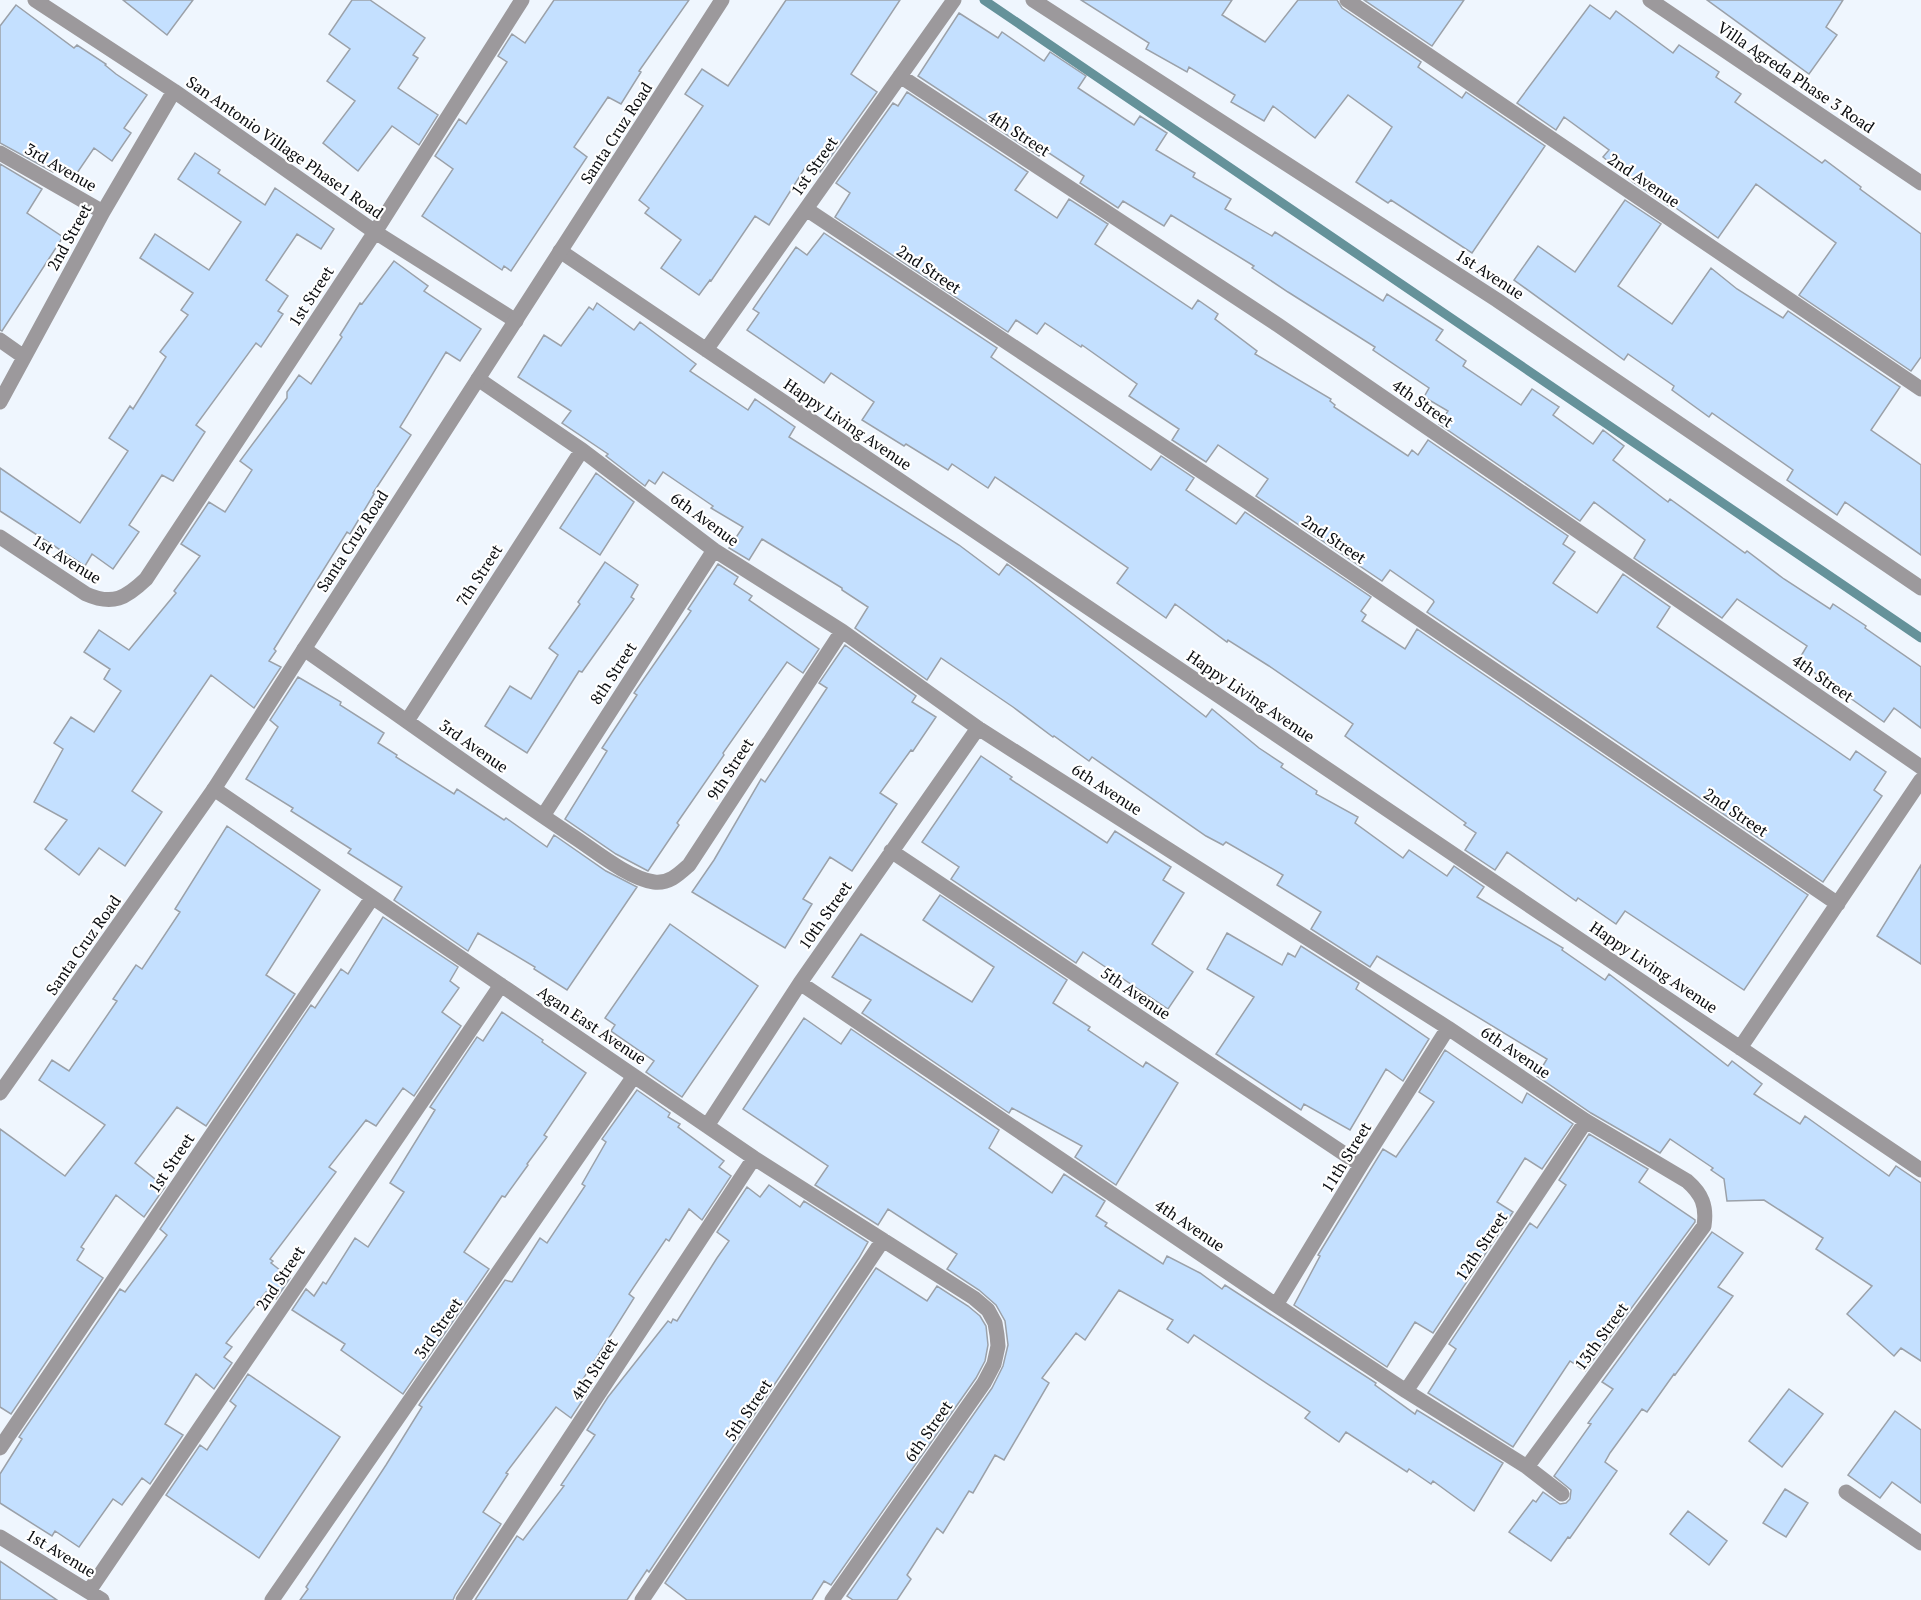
<svg xmlns="http://www.w3.org/2000/svg" width="1921" height="1600" font-family="'PT Serif',serif">
<rect width="100%" height="100%" fill="#eff6fe"/>
<g fill="none" stroke-linecap="round" stroke-linejoin="round">
<!-- stream -->
<path stroke="#65929a" stroke-width="9" d="M984,0L1921,638"/>
</g>
<!-- building -->
<path fill="#c4e0ff" stroke="#9ba1a9" stroke-width="1.5" d="M123,0H193L167,35Z
M352,0H370L425,38L413,55L418,58L398,88L438,115L419,145L392,126L358,171L323,143L355,101L327,81L350,49L329,34Z
M554,0H689L639,71L641,72L621,104L608,97L574,147L587,157L511,271L504,266L502,270L422,216L453,169L435,156L459,119L466,124L507,62L498,56L512,34L525,43Z
M786,0H900L851,74L877,92L820,172L808,163L769,225L755,216L711,281L710,280L699,295L661,268L681,240L645,213L649,208L639,200L703,106L685,94L702,69L728,86Z
M1081,0H1232L1222,15L1265,42L1298,0H1337L1342,8L1421,62L1418,67L1462,98L1466,92L1545,146L1472,253L1391,200L1388,203L1356,182L1392,127L1348,95L1315,138L1273,106L1264,121L1231,102L1235,95L1189,67L1187,72L1146,49L1149,43Z
M1364,0H1464L1432,46Z
M1707,0H1843L1826,27L1837,35L1809,74Z
M16,5L74,48L77,45L106,64L105,65L116,74L147,95L124,128L131,133L112,161L94,148L75,176L58,164L53,172L0,143V26Z
M1590,5L1610,19L1616,11L1673,53L1679,45L1719,72L1716,77L1741,94L1735,102L1822,163L1825,160L1861,187L1860,189L1921,234V357L1911,371L1799,295L1836,243L1756,184L1718,238L1673,206L1672,208L1633,182L1603,157L1609,150L1564,117L1556,130L1517,103Z
M959,13L998,38L1002,32L1044,61L1050,52L1086,76L1078,88L1134,125L1140,116L1167,133L1156,150L1195,173L1193,177L1231,199L1225,209L1272,236L1275,232L1383,301L1387,294L1443,330L1436,340L1466,361L1463,366L1521,405L1532,389L1559,407L1553,415L1593,444L1603,430L1624,446L1613,460L1668,502L1670,499L1745,553L1747,551L1784,579L1830,609L1833,604L1866,626L1865,628L1921,667V728L1894,708L1884,722L1798,661L1807,646L1737,599L1722,618L1634,558L1645,540L1594,502L1580,521L1439,424L1448,411L1424,397L1429,388L1373,350L1375,347L1288,292L1252,268L1254,266L1171,215L1164,226L1123,201L1118,208L1080,183L1084,176L1043,149L1039,156L918,76Z
M907,92L1028,172L1015,190L1057,218L1069,199L1108,224L1095,244L1192,309L1198,300L1218,314L1215,319L1257,351L1255,354L1331,399L1330,401L1335,405L1334,407L1408,456L1412,450L1418,455L1428,440L1568,536L1563,544L1575,552L1553,583L1597,613L1623,574L1670,607L1657,627L1850,760L1856,751L1886,772L1874,790L1882,796L1823,882L1427,612L1434,602L1433,600L1390,570L1382,581L1256,496L1268,479L1218,445L1206,462L1172,440L1179,429L1129,396L1137,384L1082,345L1081,347L1045,323L1037,334L1016,320L1008,332L835,217L850,193L836,183L893,103L898,106Z
M195,153L220,170L218,173L265,205L275,188L334,229L321,249L297,234L266,280L288,296L278,311L283,314L261,347L256,343L196,425L205,432L173,481L162,475L129,525L139,532L113,569L92,554L85,566L0,511V468L80,523L128,451L109,438L130,406L133,409L166,357L160,352L188,315L181,310L193,293L140,258L155,234L209,270L241,222L178,179Z
M0,164L42,189L27,213L63,237L2,331L0,330Z
M1625,200L1661,224L1618,286L1672,324L1711,268L1737,289L1783,318L1788,311L1900,387L1871,430L1921,465V555L1845,502L1837,515L1787,480L1793,470L1712,413L1709,417L1672,390L1674,386L1628,354L1624,360L1514,280L1538,246L1575,272Z
M824,233L997,348L991,357L1151,470L1161,456L1194,478L1186,490L1236,524L1245,512L1371,597L1361,611L1366,615L1362,621L1405,649L1417,629L1808,895L1744,990L1625,911L1616,924L1578,898L1576,901L1507,852L1495,870L1465,850L1476,833L1464,825L1466,823L1345,736L1353,724L1269,666L1228,640L1227,642L1175,604L1166,618L1117,583L1128,568L1038,506L995,477L988,488L952,464L948,470L906,444L904,446L862,420L874,402L831,373L824,383L747,330L759,313L753,309L796,247L807,255Z
M394,261L428,286L424,291L481,329L460,361L446,352L400,427L411,435L373,493L374,494L350,534L347,532L274,649L276,651L269,661L281,667L254,708L211,675L132,791L162,812L125,866L99,848L79,875L45,849L67,820L34,802L63,749L54,743L71,717L94,732L121,691L104,679L110,669L84,652L99,630L129,650L176,593L174,591L200,556L181,544L209,502L225,512L252,470L240,461L287,398V392L299,375L311,384L342,337L340,335L360,303L362,304Z
M597,303L634,330L640,322L696,364L690,371L748,410L755,399L795,427L789,437L959,545L999,575L1007,564L1029,580L1206,717L1212,709L1259,748L1283,764L1281,767L1317,791L1316,794L1358,817L1355,823L1403,858L1409,850L1447,876L1454,866L1484,887L1477,897L1563,948L1562,950L1605,980L1609,974L1728,1066L1732,1061L1762,1084L1754,1094L1800,1124L1805,1116L1889,1176L1896,1166L1921,1183V1361L1901,1348L1894,1356L1847,1314L1872,1286L1816,1249L1823,1238L1764,1200L1727,1201L1724,1179L1711,1170L1713,1168L1670,1139L1660,1153L1591,1113L1537,1076L1547,1059L1377,956L1370,967L1311,929L1321,912L1277,885L1283,875L1226,842L1223,845L1206,836L1092,757L1089,761L1054,736L1053,737L1013,707L941,658L927,680L855,628L868,607L842,590V588L762,539L749,560L729,548L743,527L711,508L713,506L663,472L655,484L649,480L645,486L606,456L608,454L562,423L571,411L518,377L544,335L561,346L589,307L593,310Z
M596,473L634,502L600,555L560,528Z
M605,562L638,585L631,597L634,599L582,672L579,671L527,753L485,726L510,686L531,699L558,655L549,648L580,604L578,602Z
M718,564L738,577L734,584L752,596L749,600L819,649L803,673L787,662L723,753L724,755L677,823L679,825L648,871L616,854L565,819L607,751L602,748L637,695L634,693L691,611L688,609Z
M845,645L916,696L912,702L936,717L913,751L911,750L880,793L897,804L852,871L830,857L803,899L812,904L785,948L692,892L714,860L761,779L765,782L827,688L819,683Z
M298,677L341,702L340,705L384,733L378,743L397,755L396,757L454,794L457,789L504,820L506,818L547,847L554,835L606,871L637,887L567,990L534,969L535,967L478,933L468,951L394,900L402,887L348,853L351,849L291,811L293,808L246,779L278,727L270,720Z
M981,756L1012,777L1010,779L1107,843L1115,831L1171,867L1163,880L1184,893L1152,944L1193,972L1168,1009L1083,952L1076,963L951,879L959,867L922,842Z
M227,826L320,890L266,975L295,994L206,1126L177,1107L135,1163L165,1187L144,1217L116,1195L81,1247L84,1249L77,1260L103,1278L11,1414L0,1407V1129L65,1176L105,1125L39,1080L52,1060L69,1071L117,1001L113,999L136,965L142,969L180,912L175,909Z
M1921,865V964L1877,936Z
M940,895L1067,980L1053,1003L1090,1027L1088,1030L1143,1067L1146,1062L1178,1083L1116,1185L1075,1157L1082,1146L1012,1108L1009,1113L862,1013L871,1000L832,977L861,934L972,1002L994,967L923,920Z
M383,917L458,967L450,981L459,988L442,1012L461,1026L414,1096L403,1088L376,1126L366,1120L329,1167L336,1172L270,1259L273,1261L271,1263L290,1278L276,1299L266,1292L226,1343L232,1347L224,1357L232,1363L214,1389L196,1374L165,1424L183,1435L150,1484L142,1478L122,1505L113,1499L79,1547L55,1531L52,1536L0,1503V1474L22,1439L19,1437L120,1289L125,1292L167,1235L160,1229L311,1005L315,1008L341,969L348,974Z
M670,924L758,986L682,1097L646,1072L654,1061L611,1031L615,1025L605,1018Z
M1227,933L1282,965L1288,953L1295,957L1301,946L1359,983L1356,989L1429,1039L1403,1081L1386,1069L1350,1130L1304,1104L1301,1110L1216,1054L1254,997L1207,969Z
M502,1012L543,1040L542,1042L586,1073L544,1135L547,1137L527,1164L528,1165L505,1197L502,1196L464,1252L489,1269L403,1394L341,1350L345,1344L292,1310L306,1289L314,1296L323,1282L326,1284L355,1238L368,1247L404,1192L390,1183L435,1110L430,1107L477,1037L483,1041Z
M804,1018L841,1044L851,1029L999,1130L989,1148L1052,1193L1064,1174L1105,1201L1096,1216L1107,1223L1105,1226L1163,1264L1167,1256L1200,1273L1222,1289L1225,1285L1376,1383L1375,1385L1415,1414L1417,1410L1503,1463L1474,1511L1433,1481L1431,1484L1409,1469L1407,1472L1346,1432L1339,1442L1305,1418L1310,1412L1194,1335L1188,1343L1167,1329L1173,1320L1119,1290L1085,1340L1076,1333L1042,1378L1049,1383L1004,1460L995,1455L973,1493L969,1491L943,1533L937,1528L907,1575L911,1579L897,1600H853L847,1596L992,1388L1003,1366L1008,1345L1005,1321L996,1305L979,1290L947,1269L957,1254L888,1209L878,1225L815,1185L828,1166L743,1109Z
M1445,1050L1522,1103L1527,1093L1573,1124L1542,1169L1525,1158L1497,1202L1513,1212L1433,1333L1415,1322L1387,1367L1294,1305L1320,1256L1318,1255L1383,1149L1396,1157L1434,1102L1419,1092Z
M637,1090L670,1113L668,1117L680,1124L678,1127L724,1161L719,1167L731,1176L702,1220L689,1209L669,1241L666,1239L629,1294L634,1298L583,1379L592,1386L571,1418L556,1407L506,1473L508,1474L483,1512L501,1524L455,1595L453,1600H300L308,1589L306,1587L386,1465L422,1407L419,1405L505,1280L512,1282L540,1238L547,1243L585,1186L582,1184L606,1142L602,1139Z
M1589,1134L1648,1169L1639,1182L1695,1220V1222L1585,1371L1570,1361L1513,1447L1428,1393L1456,1349L1449,1344L1530,1223L1537,1228L1566,1185L1559,1180Z
M769,1185L800,1207L804,1201L868,1242L859,1258L649,1572L647,1570L627,1600H475L517,1536L523,1540L564,1486L561,1485L595,1435L587,1430L608,1397L668,1321L671,1323L673,1319L677,1321L717,1258L729,1241L717,1232L747,1187L760,1197Z
M1712,1232L1743,1253L1718,1287L1733,1296L1675,1375L1674,1374L1647,1412L1642,1409L1610,1453L1605,1462L1617,1471L1570,1538L1568,1537L1551,1561L1509,1532L1533,1500L1536,1502L1543,1492L1560,1504L1566,1503L1570,1499L1571,1490L1554,1476L1591,1424L1588,1423L1613,1389L1602,1382Z
M876,1268L927,1301L937,1286L968,1306L980,1316L986,1326L988,1345L985,1361L976,1378L831,1585L824,1581L812,1600H687L665,1583Z
M248,1374L340,1437L259,1558L166,1495L200,1445L207,1450L236,1406L230,1401Z
M1789,1389L1823,1414L1782,1467L1749,1441Z
M1895,1411L1921,1430V1503L1892,1482L1880,1498L1848,1475Z
M1785,1489L1808,1503L1786,1537L1763,1523Z
M1688,1511L1727,1541L1709,1565L1670,1534Z
M0,1561L57,1600H0Z"/>
<g fill="none" stroke-linecap="round" stroke-linejoin="round">
<!-- minor -->
<path stroke="#9c999c" stroke-width="15" d="M35,0L174,91L375,232L516,321
M1033,0L1497,300L1921,588
M1347,0L1921,389
M1650,0L1921,183
M900,76L1278,325L1921,767
M0,153L103,212
M806,209L1255,507L1838,904
M560,251L1921,1170
M0,340L24,357
M706,350L954,0
M478,379L582,450L714,550L842,631L978,728L1448,1028L1586,1121L1687,1181C1702,1194 1707,1206 1704,1226L1527,1467
M0,402L103,212L174,91
M0,537L86,594C113,606 126,598 146,579L375,232L522,0
M304,649C393,711 481,775 571,835C593,849 627,878 654,882C669,884 679,874 689,865L842,631
M407,721L582,450
M214,789L754,1158L974,1298L988,1310L995,1323L997,1335L998,1346L994,1364L984,1383L832,1600
M543,816L714,550
M891,851L1361,1165
M800,983L1276,1305L1406,1391L1527,1467L1562,1494
M1740,1048L1921,780
M707,1126L800,983L978,728
M1276,1305L1361,1165L1448,1028
M1406,1391L1586,1121
M0,1448L372,898
M1846,1492L1921,1543
M0,1537L102,1600
M89,1591L501,985
M272,1600L634,1076
M463,1600L754,1158
M642,1600L883,1240"/>
<!-- tertiary -->
<path stroke="#9c999c" stroke-width="15" d="M0,1093L214,789L722,0"/>
</g>
<g text-anchor="middle" stroke-width="4.5" stroke-linejoin="round" paint-order="stroke">
<!-- street labels -->
<g font-size="16" fill="#0a0c0f" stroke="#fff">
<text transform="translate(1796 77) rotate(34)" y="6">Villa Agreda Phase 3 Road</text>
<text transform="translate(616 133) rotate(-57)" y="6">Santa Cruz Road</text>
<text transform="translate(1019 133) rotate(33)" y="6">4th Street</text>
<text transform="translate(285 147) rotate(35)" y="6">San Antonio Village Phase1 Road</text>
<text transform="translate(814 166) rotate(-55)" y="6">1st Street</text>
<text transform="translate(61 167) rotate(30)" y="6">3rd Avenue</text>
<text transform="translate(1644 180) rotate(34)" y="6">2nd Avenue</text>
<text transform="translate(69 237) rotate(-61)" y="6">2nd Street</text>
<text transform="translate(929 269) rotate(34)" y="6">2nd Street</text>
<text transform="translate(1490 274) rotate(33)" y="6">1st Avenue</text>
<text transform="translate(311 296) rotate(-57)" y="6">1st Street</text>
<text transform="translate(1423 403) rotate(35)" y="6">4th Street</text>
<text transform="translate(848 424) rotate(34)" y="6">Happy Living Avenue</text>
<text transform="translate(705 519) rotate(36)" y="6">6th Avenue</text>
<text transform="translate(1334 539) rotate(34)" y="6">2nd Street</text>
<text transform="translate(352 541) rotate(-57)" y="6">Santa Cruz Road</text>
<text transform="translate(67 559) rotate(32)" y="6">1st Avenue</text>
<text transform="translate(479 575) rotate(-57)" y="6">7th Street</text>
<text transform="translate(613 673) rotate(-57)" y="6">8th Street</text>
<text transform="translate(1823 678) rotate(35)" y="6">4th Street</text>
<text transform="translate(1251 696) rotate(34)" y="6">Happy Living Avenue</text>
<text transform="translate(474 746) rotate(35)" y="6">3rd Avenue</text>
<text transform="translate(730 769) rotate(-57)" y="6">9th Street</text>
<text transform="translate(1107 789) rotate(33)" y="6">6th Avenue</text>
<text transform="translate(1736 812) rotate(34)" y="6">2nd Street</text>
<text transform="translate(825 915) rotate(-55)" y="6">10th Street</text>
<text transform="translate(83 945) rotate(-55)" y="6">Santa Cruz Road</text>
<text transform="translate(1654 967) rotate(34)" y="6">Happy Living Avenue</text>
<text transform="translate(1136 993) rotate(34)" y="6">5th Avenue</text>
<text transform="translate(592 1025) rotate(34)" y="6">Agan East Avenue</text>
<text transform="translate(1516 1052) rotate(34)" y="6">6th Avenue</text>
<text transform="translate(1346 1157) rotate(-58)" y="6">11th Street</text>
<text transform="translate(171 1163) rotate(-56)" y="6">1st Street</text>
<text transform="translate(1190 1225) rotate(34)" y="6">4th Avenue</text>
<text transform="translate(1481 1246) rotate(-56)" y="6">12th Street</text>
<text transform="translate(280 1278) rotate(-56)" y="6">2nd Street</text>
<text transform="translate(438 1328) rotate(-55)" y="6">3rd Street</text>
<text transform="translate(1601 1336) rotate(-54)" y="6">13th Street</text>
<text transform="translate(594 1369) rotate(-57)" y="6">4th Street</text>
<text transform="translate(748 1410) rotate(-56)" y="6">5th Street</text>
<text transform="translate(928 1431) rotate(-55)" y="6">6th Street</text>
<text transform="translate(61 1553) rotate(31)" y="6">1st Avenue</text>
</g>
</g>
</svg>
